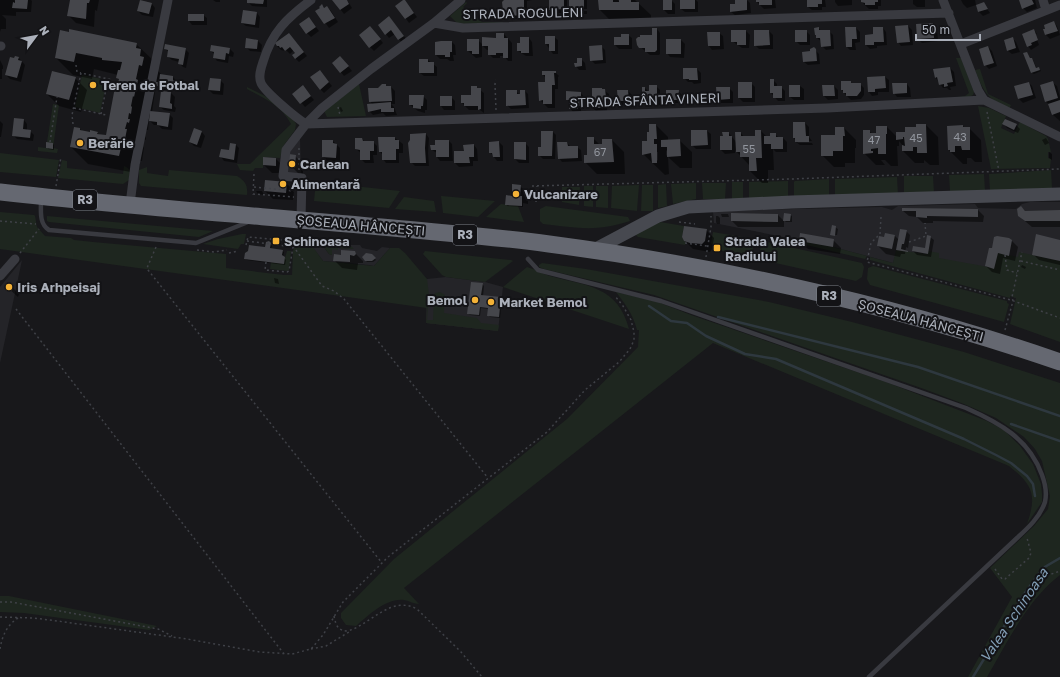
<svg xmlns="http://www.w3.org/2000/svg" width="1060" height="677" font-family="'Golos Text',sans-serif">
<rect width="100%" height="100%" fill="#18181b"/>
<!-- built -->
<path fill="#242428" d="M300,138L301,174L287,173L289,150Z
M1030,202H1060V313L895,257L893,263L833,247L714,223L713,211L882,207L892,210L898,206L975,204L978,208L1016,209L1022,204Z
M307,240L319,241L329,254L332,255V249L338,248L353,249L350,245H360L362,248L377,251L382,247L390,248L374,266L369,265L323,261Z
M22,260L11,312L0,363V287Z
M446,277L485,282L503,287L498,331L426,323L427,279Z"/>
<!-- green -->
<path fill="#1e261f" d="M466,2L467,3L463,7L482,22H503V23L458,24L450,16Z
M956,58H961L974,92L973,95L969,97H957L965,96L969,93Z
M980,69L988,94L1011,105L1009,109C987,98 984,93 975,70Z
M82,75L107,80L100,113L75,107Z
M359,84L366,116L327,117L324,111Z
M247,87L273,100L293,119L296,124L295,130L284,145L280,158L264,157L263,168H255L253,171L240,170L237,164H250L291,124C281,105 265,99 247,89Z
M53,104L59,105L53,148L58,149L57,153L38,151V147L46,148Z
M978,106L989,108L1006,116L1001,128L1014,134L1020,122L1046,136L1048,139L1051,152H1048V158L1051,159L1050,168L991,169Z
M0,153L59,160L56,177L0,172Z
M62,160L67,161V168L123,174L124,166C132,169 130,174 129,180L123,184L58,178Z
M147,167V173L168,176L169,170L237,176C245,181 248,185 247,195L141,186L139,183V170Z
M1051,170L1052,188L990,191L989,174Z
M984,174L985,191H950L949,175Z
M904,176H933L934,193L904,194Z
M897,177L898,195L835,197V179Z
M829,179V197L794,198V182L795,181Z
M788,181V198L749,199V182Z
M316,182L400,191L389,208L314,201Z
M732,182H743V199H732Z
M696,183V199L673,204L671,184Z
M702,183H726L725,199H703Z
M666,184L667,206L658,208V185Z
M639,185L637,211L611,208L612,186Z
M642,185H653V211H641Z
M584,186H593V207L584,206Z
M596,186H608V208L596,207Z
M562,187H580L579,205L562,202Z
M441,196H442L495,201L478,217L443,213Z
M404,197L434,201L436,212L395,209Z
M501,204L518,206L524,222L486,217Z
M546,206L628,217L630,221C597,232 577,228 543,224L540,221V209Z
M0,212L34,215L35,216L37,227L45,236L71,238L74,240L93,242L226,254V268L284,275H292L293,251L295,244L310,243L323,261L374,266L390,248H399L405,253L427,279L429,295L427,320H433L434,295L435,293L440,292L445,295L444,313L477,318L481,323L499,325L498,331L426,323L427,308L0,249Z
M47,216L213,231L199,237L49,222L47,221Z
M660,222L684,226L682,237L684,241L686,242L685,245L638,237L636,235L637,233Z
M713,232L748,238L753,246L752,257L713,249L714,247L711,243Z
M242,234H246L244,244H241L238,249L203,244L218,239Z
M778,237L833,247L867,256L865,259L777,238Z
M319,241L350,245L354,249L338,248V250L332,249V255L329,254Z
M767,242L862,263L864,267L862,277L856,281L762,260L760,249Z
M896,250L927,254L928,251L939,253V258L994,268L998,253L1018,257L1019,252L1060,261V342L1010,324L1016,298L1010,296V298L870,260V257L893,263Z
M287,251H291L289,270L287,271L270,269L271,262L285,258Z
M425,251L511,260L513,261L485,282L446,277L442,275L423,254Z
M542,263L586,269L769,302L852,322L964,352L1060,383V575C1028,599 1007,643 987,677H968L1012,597L990,568L1034,526L1048,509L1050,496L1042,461L1035,449L1024,437L996,418L964,404L924,389L654,295L544,269L539,267V265Z
M873,266L1007,301V303L1009,304L1004,322L870,285L867,279L868,268Z
M527,267C535,269 542,274 550,276C587,286 618,286 629,329L503,287Z
M616,292L658,302L691,315L886,382L987,421L1004,430L1020,446L1033,464L1041,484L1042,494V502L1027,524C1037,495 1033,485 1009,466L713,343L404,588L419,604C414,604 410,601 404,600C386,598 369,615 356,626L346,625L341,618V613L394,559L567,419L638,347L639,330H637C633,314 625,304 616,292Z
M0,596H9L157,626L149,630L24,613L0,612Z"/>
<!-- shadow -->
<path fill="#0007" fill-rule="evenodd" d="M0,0H14L16,2V0H31L32,1L31,12H16V16L2,15L6,19V29H1L0,32Z
M71,0H99L97,11L95,10L94,27L76,23L68,15Z
M213,0H220V2H216Z
M248,0H267V7L252,6L248,2Z
M333,0H347L352,8L344,14Z
M404,0L417,17L409,23L397,6Z
M505,0H532L527,1V19H511L504,10Z
M550,0H567V13H554L550,9Z
M573,0H587V9H574L576,11H587V14H578L574,10L570,7Z
M599,0H618L620,3V0H635L651,15V21L612,22L600,10Z
M671,0L675,4V14H668L664,10Z
M681,0H696L698,2V12H685L681,9Z
M736,0H747L750,3L751,13L735,15L731,12L736,5Z
M757,0H775L776,8L764,9L757,2Z
M808,0H825L826,7H822V10H812L808,7Z
M835,0H852V5L838,6L835,2Z
M862,0H881V6H878V9H869L862,2Z
M913,0H925V7H917L913,4Z
M961,0H975L976,5L967,8L963,4Z
M1020,0H1035L1037,8L1027,12L1023,8Z
M983,3L990,13L983,16L979,12L977,6Z
M152,4L155,8L153,17L142,15L138,11Z
M322,5L325,8L327,7L331,11L338,22L329,28L317,11L321,8Z
M257,13L260,17L259,28L246,26L242,23Z
M203,15L207,18V25H192L189,21Z
M389,17L407,40L402,43L395,34L389,38L386,34Z
M309,18L319,31L311,37L307,33Z
M1054,22L1057,26L1060,35L1050,39L1046,35L1044,30Z
M933,24L937,28L938,41L922,43L918,39Z
M908,26L912,30L913,45L901,46L898,42Z
M819,28L821,31H829L833,35L834,49L826,50L822,46V42L817,38Z
M856,28L860,32V42L855,43L856,50H850L847,47Z
M883,28L886,32L887,45L877,46V48L870,49L866,45Z
M657,29L660,33V54L659,55H650L638,45L653,36Z
M1034,30L1037,34L1041,44L1037,34H1035L1039,45L1031,50L1028,46Z
M61,31L136,44L154,61L158,71L162,75L173,77L180,85L179,89L167,88V90H161L156,85L152,112L169,114L173,118L172,130L162,129L158,125H154L149,120L148,130H146L145,136L146,138V140L144,139L143,146L144,148L142,161H140V165H138L136,173L88,164L71,147L80,129L83,132L97,133L100,135L107,136L120,80L117,78L118,75L94,69L92,79L73,75L56,58Z
M374,31L383,43L374,51L370,47Z
M746,31L750,35L749,48H742L732,41Z
M769,31L773,35V49H759L755,45Z
M806,31L810,35V45H800L796,41Z
M708,33H719L723,36L724,49L712,50L709,46Z
M289,34L307,56L299,62L293,56L297,53L294,50L290,54L286,50L285,51L281,50L277,46Z
M504,34L512,43V61H508L504,56H500V58H493L489,54V50H487L482,45V57L476,58L468,51L478,40L483,45L497,39Z
M628,35L632,38V49H619L615,45L622,38Z
M554,37L558,40V54H553L546,44Z
M529,38L532,42L533,56H526L518,51V44H521Z
M1012,38L1016,42L1020,52L1012,54L1008,51L1005,41Z
M681,40L685,44L684,58L670,57L667,53Z
M258,41L262,45L261,52L250,51L246,47Z
M452,42L455,45L456,55H453L454,61H450L447,59H440L436,55V43Z
M212,46L230,49L234,53L233,57L229,56L228,63L217,61L214,57V54L211,51Z
M601,46L605,50L606,63L595,64L591,60Z
M988,47L992,51L997,66L989,69L985,65Z
M165,49H185L189,53L186,68L183,67L179,63V62L172,60L168,57L169,52Z
M814,49L819,54L820,64L808,65L804,62Z
M1027,53L1031,59L1033,60L1037,69L1039,68L1041,71L1034,74L1032,73Z
M19,58L25,65L21,82L10,79L6,75L15,60Z
M581,59L585,63L586,70H579L576,66Z
M0,60L3,66V69H2V79H0Z
M428,60L437,67V76H424L420,73Z
M344,61L352,71L344,76L333,63Z
M950,68L954,72L956,86L950,87L951,90H949L947,88H943L935,77Z
M697,69L701,73V83L694,84L692,82H688L684,78Z
M320,71L332,86L324,93L320,89Z
M555,72L559,76L558,77V89H555V108H548L540,100L546,83V78L543,75Z
M885,77L889,80V92H878V95L872,96L869,92Z
M75,78L87,90L81,112L59,106L47,94Z
M220,80L224,84L223,95L213,94L209,90Z
M773,80L777,84V87H781L785,91V101H778L771,93Z
M850,82L853,84H860L864,88V95L861,99L851,100L844,93L842,90Z
M751,83L755,87V102H743L739,98Z
M1029,83L1032,86L1036,98L1023,103L1019,99L1015,87Z
M1053,83L1057,86L1060,97V121L1053,115L1050,105L1045,101Z
M907,84L910,88L911,97H897L894,93Z
M385,85L387,87H391L395,91V104H391L394,107L397,115L386,116L383,113L373,115L369,111L372,104L370,101L379,89Z
M656,86L660,90V105H649L643,96L645,88L649,92Z
M800,86L804,89V100H794L790,97Z
M824,86H834L838,90V99L828,100L824,96Z
M303,87L314,100L305,107L294,94Z
M476,87L484,93V113L480,110H469L462,103L472,96Z
M729,88L733,92V103H721L718,99Z
M602,89L609,94V100H607V111L597,112L593,108Z
M516,91L521,96L525,91L528,94L529,108L511,109L507,105Z
M628,91L632,95V104L622,105L619,101Z
M678,91L682,95V103H670L667,99Z
M171,93L175,97L174,106L176,108L175,112L164,110L160,107Z
M581,93L584,97V109H581V112H573L570,108V102L567,99Z
M423,96L427,100V110H425V113L418,111L410,105Z
M451,97L455,101V110H444L441,106Z
M341,107L343,111L341,112L339,108Z
M24,120L27,124V130L30,131L34,135L33,141L17,139L13,135Z
M0,121L3,124L1,137H0Z
M805,123L809,127V137L812,141H796L798,143H812L813,145H800L796,142L794,138Z
M1004,124L1016,125L1020,129L1018,133L1007,128Z
M656,125L668,137V141L679,140L692,152V168H680L668,157L669,174L665,175L643,154L650,133ZM666,150L668,152V157L666,155ZM656,152H658V161L656,159Z
M917,125H926L938,137L939,165H930L924,160V163H915L903,151V146L899,141V146H897L898,166H891L885,160H881L885,165H876L864,153L869,131L873,134L887,127L897,137L917,128Z
M963,126L965,128H969L981,140L982,162H975L971,158H967V164H963L949,150Z
M844,128L856,140V148H855V163H845V167H834L822,155L836,136Z
M707,131L711,134V149H696L692,145Z
M761,131L767,137L775,134L779,138H783L787,142V152H776L773,149L774,170H768V183H762L750,171V166L735,150V153L725,154L721,150L724,137L729,133L736,142L741,133L744,137H756Z
M202,132L205,136L201,148L194,146L190,142Z
M553,132L556,135L555,159H543L539,155L542,148Z
M426,134L429,138L428,153L429,166H415L411,162Z
M379,138H395L403,144V153H399V163H386L383,159V155L380,152Z
M593,138L600,145L612,140L624,152L625,174H597L585,162Z
M1046,138L1049,143L1045,145L1042,140Z
M362,139L365,142H373L377,146V155H373L374,163H365L361,159V153L356,149Z
M333,141L340,148V161H327L323,157Z
M449,141L452,144L453,161H440L437,157V153L432,150Z
M499,142L503,146V161H497L490,152Z
M525,143L529,147V163H519L515,159Z
M567,143L571,147H577L581,150L582,161L562,162L559,158Z
M53,144L54,145V150L48,149L47,147Z
M236,145L239,148L237,163L224,161L221,157L230,151Z
M474,145L477,149L478,161H473V166L459,167L455,163Z
M1049,152L1052,154V160L1049,158Z
M295,156L303,164V174L298,173L290,165Z
M276,159L284,167L283,173H272L264,165Z
M286,183L294,191L293,200L273,199L265,191Z
M520,186L528,194V204L523,203V207L507,206L506,204Z
M256,191H262L264,195L258,194Z
M1021,207L1026,212L1060,211V227H1032L1019,216Z
M978,210L984,216L983,222L933,221V223H923L917,217L909,216L903,211Z
M721,214H728L729,217H722Z
M778,215L784,221V227H738L732,221Z
M790,215L792,216V222H786L784,220Z
M716,216H718L720,218V224H717L716,222Z
M833,226L838,229L837,235H831Z
M706,230L714,238L712,249L710,252L693,249L685,241Z
M906,231L910,235L908,248L906,247L905,254H901L900,257L886,254L878,246L885,238L886,234L895,236L899,240Z
M930,237L934,240L931,257L917,255L913,251L926,249Z
M274,240L279,241L281,244H275Z
M833,240L841,248L840,254L808,249L800,241Z
M1012,241L1018,247L1015,261L1003,258L1000,274L992,272L986,266L993,249Z
M1060,241V265L1039,260L1033,254Z
M269,243L272,246L271,249L282,251L284,252L283,257L286,260L285,265L247,260L245,259L266,248Z
M715,246L720,248L722,249L721,252L716,250L715,249Z
M354,252L363,261V263H358L357,270L342,268L334,260Z
M372,255L376,260L373,262H367L363,257Z
M1022,265L1026,267L1025,269L1021,267Z
M274,278L278,279L279,284L275,283Z
M482,284L484,286L483,296L500,298L502,299L500,318L490,317L488,315L489,309L481,308L480,316L470,315L468,314Z
M8,286H11L19,294L18,297L8,288Z"/>
<g fill="none" stroke-linecap="round" stroke-linejoin="round">
<!-- stream -->
<path stroke="#2e383f" stroke-width="2.5" d="M649,306L671,321L687,323L706,336L745,354L776,359L964,439L996,455L1011,463L1027,476L1033,484L1035,496
M718,317L918,367L1060,416
M1011,424L1060,441
M973,677L1022,597L1043,568L1060,558"/>
</g>
<!-- building -->
<path fill="#45464b" d="M15,0H28L27,9L12,8L13,2L15,3Z
M70,0H90L89,3H87L86,19L67,16Z
M140,0L152,3L149,14L137,11Z
M247,0H264L263,4L247,3Z
M332,0H347L349,4L340,10Z
M403,0H405L414,13L405,19L395,6Z
M504,0H524V15L506,16V11H503L502,2Z
M549,0H564V9L549,10Z
M569,0H584V10H573V7H569Z
M598,0H613V2H619V0H631V2H639V10H599Z
M663,0H672V10H663Z
M680,0H695V9H680Z
M735,0H747V10L730,12V4H735Z
M756,0H772V5H759V2H756Z
M807,0H822V4H818V7H807Z
M861,0H878V2H875V5H865V3L861,2Z
M1019,0H1032L1034,4L1022,9Z
M984,2L988,9L978,12L976,5Z
M322,4L324,8L327,6L335,18L324,24L315,11L320,8L319,7Z
M243,10L257,12L255,25L241,23Z
M188,14H204V21H188Z
M389,16L404,36L398,40L391,30L385,35L378,25Z
M309,17L316,27L306,34L299,24Z
M1054,21L1058,31L1045,35L1043,29H1045L1044,25Z
M933,23L934,38L917,39L916,24Z
M908,25L910,42L897,43L895,26Z
M370,26L381,39L369,48L359,35Z
M819,27V30H830L831,46L821,47L820,38H816V35H815L814,28Z
M845,27H856L857,39H852V47H846Z
M873,27H883L884,42H874V45H865V35L873,34Z
M652,28H657V50L655,52H645V48H639L637,45L636,39L638,37H640V35H652Z
M69,29L137,43L136,48L141,49L140,56L144,57L142,66L139,65L136,79L138,80L134,97L133,96L131,106L132,107L131,114L129,113L128,119H130L129,123L127,122L125,129H127L124,144H123L122,148H121L119,156L70,147L74,127L80,128V130L90,132V130L98,132L97,134L106,135L115,87L117,88L119,79L116,78L118,70H120L122,62L102,60V58L76,53L74,62L55,58L60,30L69,32Z
M1034,29L1038,40L1031,43L1032,45L1027,47L1022,34Z
M731,30H746V45H737V42H731Z
M754,30H769L770,45L754,46Z
M795,30H807V42H795Z
M707,32H720V46H708Z
M289,33L304,52L295,59L292,55L295,53L290,47L285,51L282,47L280,48L279,46H277L275,43Z
M496,33H504V38H508V58H503V53H496V55H488V46H482V37L496,38Z
M621,34H629V45H614V37H621Z
M545,36H555V51H549V44H545Z
M520,37H529V53H521V51H517V43H520Z
M1013,37L1016,48L1007,51L1004,40Z
M246,38L258,40L257,49L245,48Z
M467,39H479V54H472V51H467Z
M666,39H681V54H666Z
M441,41H452V52H450V57H445V55H435V42Z
M165,44L186,48L183,65L178,64L179,59L167,57L168,50L164,49Z
M211,45L230,48L229,54L226,53L225,60L213,58L214,52L210,51Z
M602,45L603,60L590,61L589,46Z
M988,46L994,63L984,66L979,49Z
M814,47L816,49L817,61L803,62L802,52L810,51V49Z
M1027,52L1030,58H1032L1036,68L1039,67L1040,70L1031,73L1023,53Z
M15,56L19,57L18,60L22,61L17,78L5,75L10,57L14,58Z
M340,56L349,66L340,73L332,63Z
M577,58H582V66L575,67L574,63H577Z
M419,59H428V62H434V73H419Z
M950,67L953,82L947,83L948,86L944,87V84L939,85L937,77L935,78L933,69Z
M683,68H697L698,80H689V79H683Z
M320,70L329,82L320,90L310,77Z
M52,71L76,77L69,100L46,94Z
M542,71H556V73H554L555,85H552V104H543V100L539,101L538,82H545V75H542Z
M160,74L173,76V80L176,81V86L164,85V87L156,86V82H159Z
M885,76L886,88L875,89V92H868L867,77Z
M210,78L221,79L220,91L208,90Z
M770,79H774V86H782V98H773V93H770Z
M841,81H851V83H861V91L857,96H846V93H843V90H841Z
M1053,81L1058,98L1045,102L1040,85Z
M738,82H752V98H738Z
M1029,82L1033,95L1018,99L1014,86Z
M892,83H907V93L893,94Z
M382,84H386V86H391L392,101L369,102L368,88H378Z
M303,85L311,96L300,104L292,94Z
M649,85H657V102H644V97H642V87H645V91H649Z
M789,85H800V97H789Z
M822,85H834L835,96H823Z
M471,86H477V88H481V109L478,110V106H464V103H461V95H471Z
M716,87H730V99L717,100Z
M592,88H602V89H605L606,97H604V108H592Z
M506,90H517V94H520V90H525L526,105L506,106Z
M617,90H628L629,101H618Z
M666,90H679L678,100H666Z
M161,91L171,92L170,103L172,104V109L159,107Z
M566,91L581,92V106H578V109H569V100H566Z
M409,95H424L423,106H421V109L413,108V105H409Z
M440,96H452V106H440Z
M1060,100V112L1052,115L1048,104Z
M391,102V108H394V112H381V109L368,112L367,104Z
M150,111L170,113L168,127L157,125V122L149,121Z
M14,118L24,119L23,129L31,130L30,138L12,136Z
M1005,119L1017,124L1014,130L1002,124Z
M793,122H805L806,136H809V142H795V138H793Z
M649,124H656L657,139H654V144H657V163H652L651,153L642,155V141H647V132H649Z
M916,124H926L927,153H917V147H913V151H902V145L905,146L904,137H903V139L896,140V132H905V127H916Z
M963,125V127H970V150H962L961,146H955V152H950V150H948L947,126Z
M876,126H887V134H886V154H878V148L871,149V151H873V153L863,154V130H870V133H876Z
M835,127H844L845,136H843V151H833V156H821V135H835Z
M194,128L202,131L197,145L189,142Z
M691,130H707L708,145L691,146Z
M755,130H761L762,158H756L757,171H749V157H740V152H736L735,132H741V136H755Z
M541,131H553L552,156H538V147H541Z
M722,132H729V136H732V150H720V136H723Z
M426,133L425,148L426,163H410L408,143L410,140V134Z
M770,133H776V137H783V149H771V144H764V136H770Z
M378,137H395V140H399V149H396V160H382V152H379Z
M587,137H594V144H602V139H612L614,162L584,163V155H587Z
M355,138H362L363,141H374V151H370V160H360V150L355,149Z
M680,139L681,156L667,157V147H661V140Z
M322,140H333V143L337,144L336,158L322,157Z
M435,140H449V157H436V150H431L430,145H435Z
M499,141L500,157H493L492,153H489V142Z
M46,142L53,143V149L46,148Z
M514,142H526V160L514,159Z
M557,142H567L568,146H578V158L558,159Z
M230,143L236,144L234,160L219,157L221,149L229,150Z
M474,144V157H469L470,163H454V151H464L463,145Z
M289,154L296,155L295,166H289Z
M263,157L276,158V166L263,165Z
M265,180L287,182L286,193L264,191Z
M512,184L521,185L520,196H522V206L505,205L506,195L512,196Z
M1021,206L1025,211L1060,210V221H1025L1018,216L1017,209Z
M902,208L978,209V217L927,216V218L916,217V211H902Z
M731,213L778,214V222L731,221Z
M784,213L791,214L790,221H783Z
M832,225L836,226L835,236L830,235Z
M684,226L707,229L705,241L702,244L690,243L684,241L682,237Z
M900,229L907,230L904,244H902L901,249L908,251V252L896,250Z
M800,233L834,239L833,247L799,241Z
M885,233L895,235L892,249L877,246L879,236L884,237Z
M1036,234L1060,240V261L1032,255Z
M927,235L931,236L928,254L912,251L913,246L925,248Z
M997,236L1009,238L1012,240L1009,256L998,253L994,269L985,266L989,248H992L994,237Z
M269,241L271,243L270,248L283,250L282,255L285,257L284,264L244,259L245,253L248,251L249,245L265,247L266,242Z
M341,250L355,251L356,254L354,256L350,255V262L333,261L334,254L341,255Z
M366,253L372,254L376,258L372,261H365L362,257Z
M471,282L483,283L481,295L501,297L499,317L487,316L488,308L480,307L479,315L467,314Z"/>
<g fill="none" stroke-linecap="round" stroke-linejoin="round">
<!-- path -->
<path stroke="#3f4147" stroke-width="1.5" stroke-dasharray="2 3" stroke-linecap="butt" d="M76,65L77,72L81,73
M338,107L340,115
M74,108L106,115
M496,110L495,84L496,80
M987,112L999,171
M101,114L108,79
M73,124L72,115L81,73L113,80
M50,142L57,97
M299,148V170
M254,174L253,194L294,197
M56,186L61,157
M532,186L791,179L1060,169
M254,187L294,191
M536,202L537,186
M881,217L880,234L871,243L867,262L1011,300L1060,318
M0,221L36,224
M679,222L695,224
M247,241L286,246
M909,242L926,236L925,223
M685,243L707,246
M246,245L248,237L316,243
M293,246L322,286L334,291L344,299L488,478
M156,247L147,268L148,270L382,563
M197,250L214,252L227,250
M20,253L39,229
M229,253L238,251
M1005,255L1007,270L1017,273
M706,257L711,227V216
M1021,261L1060,270
M266,262L265,270L287,272L289,271L294,241
M16,309L284,654
M1005,330L1013,301L1012,297L1022,252
M995,569L1002,579H1005L1029,558L1031,553L1027,538
M1031,588L1046,576L1060,571
M0,602H11L158,629L172,636
M334,616C336,626 338,631 348,631C371,624 391,595 417,609L461,652L482,677
M0,617L33,618L50,620L187,639L260,652L292,654L311,649L323,635L343,602L388,557L547,432L585,390L619,362L630,349L634,340V332L631,320L623,306L615,296
M0,649C2,636 7,625 18,618
M311,649L326,646L349,632"/>
<!-- lane -->
<path stroke="#393a40" stroke-width="4.5" d="M41,200C41,211 39,224 49,230L196,243L248,222
M528,259L538,270L661,301L966,408C1000,423 1029,439 1042,475C1045,483 1047,493 1045,502C1040,517 1028,528 1017,538L869,677"/>
<!-- street -->
<path stroke="#393a40" stroke-width="9" d="M311,0C287,18 272,32 263,62C261,68 258,76 261,83C265,92 296,118 306,124L827,108L984,100
M943,0L978,90L984,100L1060,137
M1043,0L1046,10
M434,23L463,28L949,13
M961,44L1060,5
M0,46H1
M130,204L135,165L168,0
M301,219L302,178L283,176L286,150L306,124L322,108L371,69L434,23L461,0
M0,276L15,259"/>
<!-- secondary -->
<path stroke="#474950" stroke-width="13" d="M592,251L658,216L688,207L792,202L1060,194"/>
<!-- highway -->
<path stroke="#656871" stroke-width="17" d="M0,192C131,207 262,216 393,228C445,233 498,237 549,244C723,267 895,305 1060,362"/>
</g>
<!-- markers -->
<g fill="#f4b237" stroke="#131316" stroke-width="1.5">
<circle cx="93" cy="85" r="4"/>
<circle cx="80" cy="143" r="4"/>
<circle cx="292" cy="164" r="4"/>
<circle cx="283" cy="184" r="4"/>
<circle cx="516" cy="194" r="4"/>
<rect x="272" y="237" width="8" height="8" rx="2"/>
<rect x="713" y="244" width="8" height="8" rx="2"/>
<circle cx="9" cy="287" r="4"/>
<circle cx="475" cy="300" r="4"/>
<circle cx="491" cy="302" r="4"/>
</g>
<g text-anchor="middle" stroke-width="4" stroke-linejoin="round" paint-order="stroke">
<!-- number labels -->
<g font-size="11" fill="#92969e">
<text x="960" y="141">43</text>
<text x="916" y="142">45</text>
<text x="874" y="144">47</text>
<text x="749" y="153">55</text>
<text x="600" y="156">67</text>
</g>
<!-- shield labels -->
<g fill="#131316" stroke="#7d8189" stroke-width="1">
<rect x="73" y="190" width="24" height="20" rx="3"/>
<rect x="453" y="225" width="24" height="20" rx="3"/>
<rect x="817" y="286" width="24" height="20" rx="3"/>
</g>
<g font-size="12" font-weight="bold" fill="#abb0ba">
<text x="85" y="204">R3</text>
<text x="465" y="239">R3</text>
<text x="829" y="300">R3</text>
</g>
<!-- street labels -->
<g font-size="13" fill="#abb0ba" stroke="#131316">
<text transform="translate(523 13) rotate(-1)" y="5">STRADA ROGULENI</text>
<text transform="translate(645 100) rotate(-2)" y="5">STRADA SFÂNTA VINERI</text>
<text transform="translate(361 225) rotate(5)" y="5">ȘOSEAUA HÂNCEȘTI</text>
<text transform="translate(921 320) rotate(15)" y="5">ȘOSEAUA HÂNCEȘTI</text>
</g>
<!-- poi labels -->
<g font-size="13" font-weight="bold" fill="#abb0ba" stroke="#131316" text-anchor="start">
<text x="101" y="90">Teren de Fotbal</text>
<text x="88" y="148">Berărie</text>
<text x="300" y="169">Carlean</text>
<text x="291" y="189">Alimentară</text>
<text x="524" y="199">Vulcanizare</text>
<text x="284" y="246">Schinoasa</text>
<text x="725" y="246">Strada Valea<tspan x="725" dy="15">Radiului</tspan></text>
<text x="17" y="292">Iris Arhpeisaj</text>
<text x="467" y="305" text-anchor="end">Bemol</text>
<text x="499" y="307">Market Bemol</text>
</g>
<!-- water labels -->
<g font-size="14" font-style="italic" fill="#829eb5" stroke="#131316">
<text transform="translate(1014 615) rotate(-56)" y="5">Valea Schinoasa</text>
</g>
</g>
<!-- north arrow -->
<g transform="translate(36 36) rotate(58)" stroke="#131316" stroke-width="3" paint-order="stroke">
<path d="M0-3L7 15L0 10L-7 15Z" fill="#abb0ba"/>
<text y="-6" font-size="11" font-weight="bold" text-anchor="middle" fill="#abb0ba">N</text>
</g>
<!-- scale -->
<path d="M916 34v6h64v-6" fill="none" stroke="#abb0ba" stroke-width="2"/>
<text x="922" y="34" font-size="12" fill="#abb0ba" stroke="#131316" stroke-width="3" paint-order="stroke">50 m</text>
</svg>
